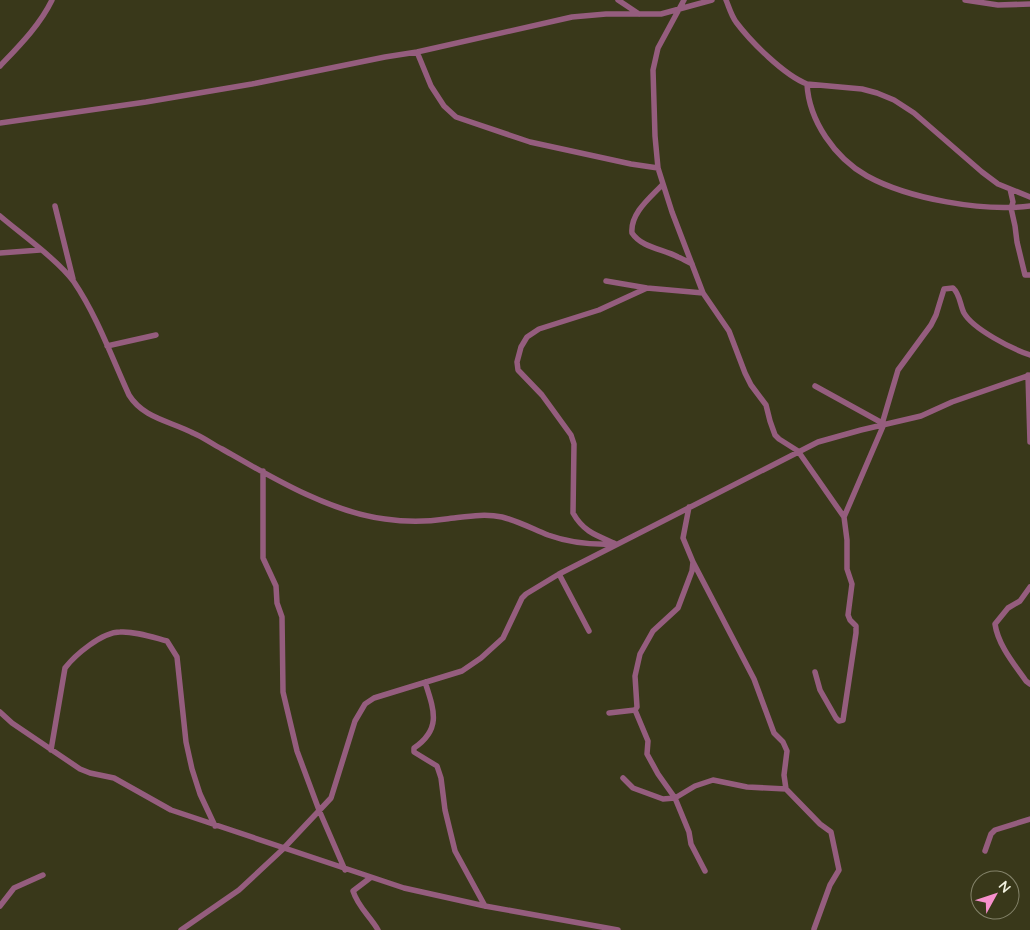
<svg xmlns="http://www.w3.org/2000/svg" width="1030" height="930" font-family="Quicksand,sans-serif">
<rect width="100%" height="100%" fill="#39381a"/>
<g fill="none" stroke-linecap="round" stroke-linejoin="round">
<!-- street -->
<path stroke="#955d7e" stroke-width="5.5" d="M618,0L639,14
M684,0L658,48L653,70L655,136L658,168L672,212L703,293L729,331L745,373L751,385L766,405L770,421L775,435L779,439L798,451L844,517
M726,0C729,7 731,15 736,22C751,42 784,75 807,84L862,89L877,93L894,100L914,113L982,172L998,184L1030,197
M965,0L998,5L1030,4
M417,52L431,86L444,106L456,117L530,142L631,164L658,168
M0,66C19,46 40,25 52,0
M807,84C809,121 835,158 867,176C909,199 983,212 1030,206
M0,123L146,102L252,84L385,57L417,52L572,17L606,14H661L712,0
M663,184C651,197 630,213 632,233C642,248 663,249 678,257C683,259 688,262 692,264
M1010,189L1013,202L1011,208L1015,226L1017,242L1025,275H1030
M55,206L73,279
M0,216C21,234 58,260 74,282C97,316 112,358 129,395C143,418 170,421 193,433C203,437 212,444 222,449C271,477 329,512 385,519C405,522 426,522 446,519C465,517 483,513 502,517C518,521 533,529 548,535C570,543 592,545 615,544
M0,253L40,250
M606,281L647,288L703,293
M107,346L156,335
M1028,375L1030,442
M815,386L884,424L844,517L847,540V569L852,584L848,615L850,620L856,626V633L843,720L839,721L836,718L820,690L815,672
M882,424L898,370L931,325L936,315L944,289L953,288C960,294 960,305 964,313C973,329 1012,349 1030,355
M263,471V558L276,586L277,603L282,617L283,692L297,751L319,810L345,870
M614,543C595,535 583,531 573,513L574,444L571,435L542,395L518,370L517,362L521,347L527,337L539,329L599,310L647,288
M693,562L754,679L774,733L783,742L787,751L784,775L786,789
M559,574L589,631
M1030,587L1020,601L1008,608L995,624C998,645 1014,664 1026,681L1030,684
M425,682C434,710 442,729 414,748V752L437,766L441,778L445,810L455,851L485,906
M635,710L648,741L647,754L658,774L675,798L689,832L691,844L705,871
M0,712L12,723L80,769L90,773L114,778L171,810L404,888L485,906L618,930
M609,713L635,710L637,707L635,676L640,654L653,631L678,608L692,571L693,562L683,538L689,507
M51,750L65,668C75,655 102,632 120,632C135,631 152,637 167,641L177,657L186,742L192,769L200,794L215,826
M623,778L633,788L663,799L675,798L695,786L713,780L747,787L786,789L820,824L831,832L839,870L830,885L814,929
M985,851L991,834L995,830L1030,819
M370,878L353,891C358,907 370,916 378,930
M0,906L14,888L43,875
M181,930L239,890L283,849L331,798L355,721L365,704L374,698L462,671L481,658L503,638L522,598L526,594L559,574L818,442L861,430L921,416L952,402L1030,375"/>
</g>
<!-- north arrow -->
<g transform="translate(995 895) rotate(50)"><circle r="24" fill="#39381a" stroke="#838269"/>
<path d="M0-4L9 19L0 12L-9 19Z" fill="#f790cd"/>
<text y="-8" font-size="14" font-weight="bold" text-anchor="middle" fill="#f1f1df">N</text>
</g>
</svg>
